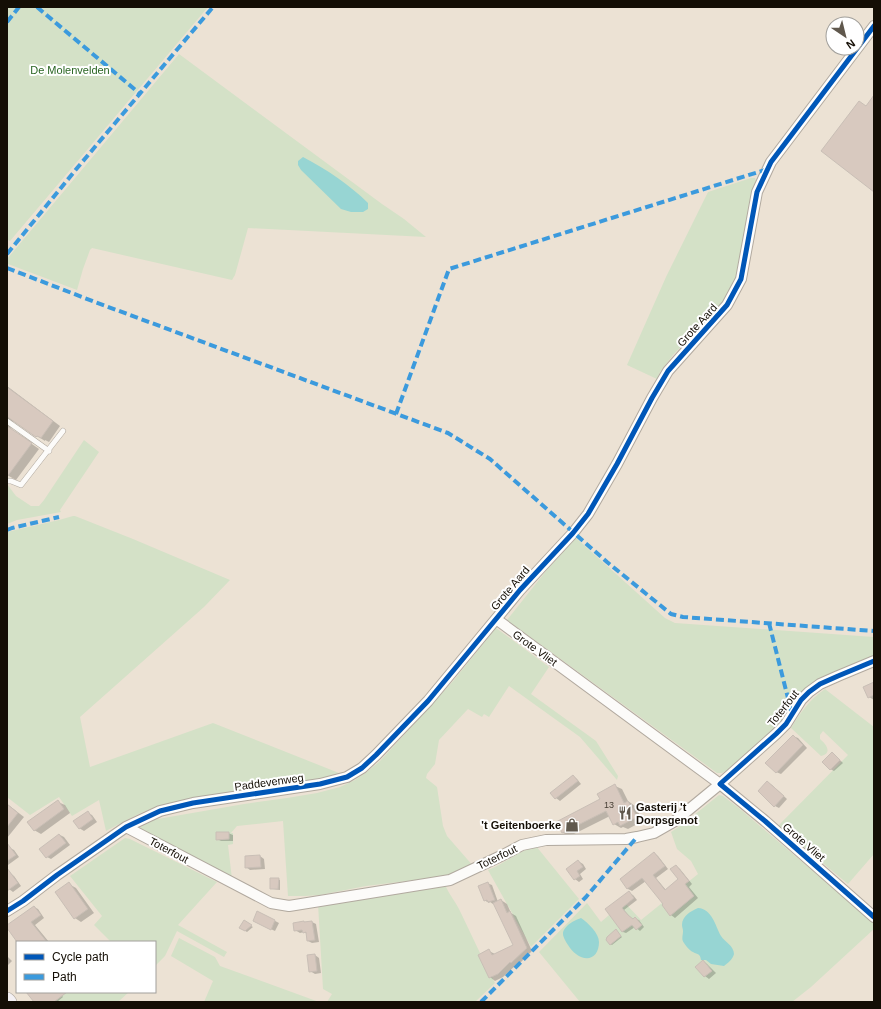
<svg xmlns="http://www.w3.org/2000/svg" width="881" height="1009" font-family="Arial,sans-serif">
<rect width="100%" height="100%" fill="#ece2d4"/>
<!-- green -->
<path fill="#d4e1c7" d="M7,7H208L10,241L8,240L7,241Z
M179,54L382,204L404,219L426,237L248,228L235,275L232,280L92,248L90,250L83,269L77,290L8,264L7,262V259Z
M751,178H755L756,181V185L740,275L725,300L711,316L673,355L660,372L657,379L627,365L666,277L708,192Z
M84,440L99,452L60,510L61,512L17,520L7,524V484L16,496L31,506H39L44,500Z
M73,516H75L133,539L230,580L204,607L80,717L90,767L213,723L339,773L322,779L164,805C143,810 125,821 106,831L99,800L72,816L59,797L30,815L7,797V532L59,520Z
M576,538L665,618L675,623L874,637V658L826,678L788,716L732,768L722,773H717L507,620L546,571Z
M496,628L549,667L531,694L596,741L618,776L617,780L580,737L509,686L489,717L484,714L482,717L468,709L439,740L435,764L427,774L426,778L437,787L443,826L447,836L474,867L449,875L432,878L366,886L320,895L305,896H288L283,821L237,826L231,833H233V844L228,845L232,879L137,830L143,825L152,820L244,804L287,798L317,793L340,787L355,780L368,771L380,761L426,711L454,680Z
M825,689L874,727V854L848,884L778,826L848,755L823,731L820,735V739C826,744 833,753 821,756L791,728C800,713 810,699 825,689Z
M719,795L723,796L740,809L874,923V929L811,987L792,1002H580L539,952L587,903L601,922L624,902L641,920L698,874L691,861L677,849L671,832L683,824Z
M125,838L130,839L140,844L217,882L178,925L227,952L224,957L177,931L165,956L155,966V942H111L94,925L102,916L70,876Z
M536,846L579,899L531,947L488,870C505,863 519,851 536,846Z
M445,885C449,894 455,901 459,909C471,934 482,958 495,983L475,1002H327L332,994L323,989L318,904Z
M179,938L215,957L220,966L319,1002H204L213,981L171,956Z
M56,992H129L118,1002H42Z"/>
<!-- water -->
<path fill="#97d5d3" d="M303,157C326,169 350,185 368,203V209L363,212H351L341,209L301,170L298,165V161Z
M698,908C712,909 715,925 721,936C725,942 734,946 734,954C733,959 728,963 724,966L711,964L706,960H701C700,953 698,955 693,952C690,951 686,946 684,943C681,939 683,936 683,931C683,929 682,927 682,925C682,916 691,911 698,908Z
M581,918C588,923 599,933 599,942C599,957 588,963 576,954C573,952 570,948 568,945C566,942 563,937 563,934C563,926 575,920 581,918Z"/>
<!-- shadow -->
<path fill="#0003" d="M7,386L60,426L49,442L45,440V441L37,436L16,421H14L12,423L10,426L12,430L39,449L16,480L7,475Z
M874,683V700L869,697Z
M793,736L798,738L807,748L781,774L776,772Z
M832,753L836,756L843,763L834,771L830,769Z
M573,776L577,779L581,784L560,801L556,798L552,793Z
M768,783L772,785L787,799L779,808L775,806Z
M615,786L622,789L628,801L635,806L643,821L628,829L623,827L621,828L614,824L610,816L570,836L563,833L558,822L601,800Z
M58,802L65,805L70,813L41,834L34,830Z
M7,804L24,817L7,838Z
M88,813L92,815L97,822L84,831L79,828Z
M228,833L233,835V841H221L217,839Z
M60,835L64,837L70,845L51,859L47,857Z
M10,848L14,850L19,857L8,865L7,850Z
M654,853L658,856L668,869L656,878L666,890L680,879L676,866L680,869L692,884L689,887L698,898L675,918L671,915L664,904L646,881L632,891L628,889L621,879Z
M260,856L264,859L265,869L250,870L246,867V857Z
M578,861L583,864L586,869L580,874L583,879L579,882L575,879Z
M10,873L14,876L21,886L13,892L9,889L7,886V875Z
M278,879L280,880V890L273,889L271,888Z
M487,883L492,885L498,902L501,900L507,904L511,913L516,916L532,951L517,966L516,965L503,977L495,981L490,977L489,951L495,954L514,945L495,903L493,904L490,902L489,903L484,900Z
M69,884L76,888L94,913L81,922L75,918Z
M629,893L633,895L637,900L624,910L631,918L633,920L635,919L639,920L644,927L640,931L635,927L626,933L623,932L607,909Z
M34,907L38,909L44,918L35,925L49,942H19L7,926Z
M258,912L279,923L275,931L258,923Z
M244,922L253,927L247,932L242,929Z
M312,922L316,924L319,942L312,943L308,941L307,934L304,932L300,933L295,930Z
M616,931L622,937L612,945L610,944Z
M315,955L319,958L321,973L315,974L310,971Z
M7,956L12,961L7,966Z
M703,961L707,964L716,973L709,979L705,976L696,967Z
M28,992H59L63,997L57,1002H36Z"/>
<!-- building -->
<path fill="#d8c9bf" stroke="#c9bfb6" d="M874,95V192L821,151L859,101L866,106Z
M7,387L53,421L41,438L37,436L36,437L9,418L7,417Z
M7,426L32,443L7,477Z
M874,682V695L868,698L863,687Z
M793,735L803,745L776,773L765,763Z
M832,752L840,760L830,770L822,762Z
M573,775L578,781L555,799L550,793Z
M767,781L784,796L774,807L758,791Z
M615,784L624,803L628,801L637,817L620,826L618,822L613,825L606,811L562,833L556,822L600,799L597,794Z
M58,800L64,809L34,831L27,822Z
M7,804L18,813L7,827Z
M88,811L93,819L79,829L73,821Z
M216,832H229V839L216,840Z
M59,834L66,843L46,858L39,849Z
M7,843L16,855L7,861Z
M654,852L665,866L653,875L665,890L678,879L670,869L676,865L689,881L685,884L694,896L670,916L662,905L663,904L642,878L627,889L620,879Z
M260,855L261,867L245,868V856Z
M578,860L583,867L577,871L580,876L574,880L566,869Z
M7,868L18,883L7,891Z
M270,878H279L278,889H270Z
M69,882L88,909L74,919L55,892Z
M488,882L495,900L488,902L487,900L484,901L478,886Z
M629,891L634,898L622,908L628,915L633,919L635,917L642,925L636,930L632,925L622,932L605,909Z
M501,899L507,913L510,911L527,948L511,963L510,962L498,974L489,978L478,955L489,949L492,955L513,945L493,903Z
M34,906L41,915L31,922L47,942H17L7,928V925Z
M257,911L275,920L271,930L253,921Z
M244,920L252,925L245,931L239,928Z
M304,921V922L312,921L315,940L307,941L306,932L303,933L302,930L294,931L293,923Z
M616,929L621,936L610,945L606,940L607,937Z
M315,954L317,971L309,972L307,955Z
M703,960L712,971L704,977L695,967Z
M26,992H67L54,1002H34Z"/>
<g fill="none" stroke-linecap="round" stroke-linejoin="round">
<!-- lane casing -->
<g stroke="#b1a99f" stroke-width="6">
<path id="lane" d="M7,421L49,451
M7,481H11L21,485L63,431"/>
</g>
<!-- street casing -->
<g stroke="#b1a99f" stroke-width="12">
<path id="street" d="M496,619L720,784L765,821L874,917
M126,827L271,903L289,906L450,880L503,855L522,845L546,840L626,839L637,837L654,833L675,821L720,784L776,734L786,724L801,700L809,692L820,684L838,676L874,661
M7,911L23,901L57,875L126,827L160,811L193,803L320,784L347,777L362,768L376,755L428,701L520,590L573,533L588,514L617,464L652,398L668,371L727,305L741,279L757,192L771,162L874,26"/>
</g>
<!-- secondary casing -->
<g stroke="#b1a99f" stroke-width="16">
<path id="secondary" d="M7,1000L9,1002"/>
</g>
<!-- lane -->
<use href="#lane" stroke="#fcfbf9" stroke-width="5"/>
<!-- street -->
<use href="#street" stroke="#fcfbf9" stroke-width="10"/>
<!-- secondary -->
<use href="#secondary" stroke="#f3f0f3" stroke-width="15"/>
<!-- quiet -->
<path stroke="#3b9add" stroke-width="4" stroke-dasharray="8 4" stroke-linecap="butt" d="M37,7L139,93
M7,22L19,7
M7,254L78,167L213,7
M7,268L95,302L448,433L490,459L607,562L671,614L683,617L874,631
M396,414L449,269L768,169
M7,530L12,528L59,517
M769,623L792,714
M481,1002L586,897L637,837"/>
<!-- cycleway casing -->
<g stroke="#fff" stroke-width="8">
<path id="cycleway" d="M874,661L838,676L820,684L809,692L801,700L786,724L776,734L720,784L765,821L874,917
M7,911L23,901L57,875L126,827L160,811L193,803L320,784L347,777L362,768L376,755L428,701L520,590L573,533L588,514L617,464L652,398L668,371L727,305L741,279L757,192L771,162L874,26"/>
</g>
<!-- cycleway -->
<use href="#cycleway" stroke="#0057b8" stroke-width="5"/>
</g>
<!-- icons -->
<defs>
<g id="restaurant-bare" transform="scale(1.08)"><path d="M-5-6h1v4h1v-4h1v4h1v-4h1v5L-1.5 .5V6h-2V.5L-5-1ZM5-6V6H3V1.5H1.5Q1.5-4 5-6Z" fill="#60584d" stroke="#fff" stroke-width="2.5" paint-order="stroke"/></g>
<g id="shop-bare" transform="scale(1.08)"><path d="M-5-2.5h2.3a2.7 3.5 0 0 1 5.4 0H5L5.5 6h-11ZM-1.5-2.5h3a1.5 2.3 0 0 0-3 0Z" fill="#60584d" stroke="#fff" stroke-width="2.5" paint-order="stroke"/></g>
</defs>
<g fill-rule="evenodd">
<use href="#restaurant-bare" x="625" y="813"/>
<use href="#shop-bare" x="572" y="825"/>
</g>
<g text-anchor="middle" stroke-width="4" stroke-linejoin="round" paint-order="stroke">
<!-- number labels -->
<g font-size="9" fill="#484036">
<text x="609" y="808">13</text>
</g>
<!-- park labels -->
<g font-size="11" fill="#296522" stroke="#fff">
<text x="70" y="74">De Molenvelden</text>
</g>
<!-- street labels -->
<g font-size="11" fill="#140e05" stroke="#fff">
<text transform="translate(697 325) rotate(-48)" y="4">Grote Aard</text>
<text transform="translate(510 588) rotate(-50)" y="4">Grote Aard</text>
<text transform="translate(535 648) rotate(36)" y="4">Grote Vliet</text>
<text transform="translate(783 708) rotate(-52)" y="4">Toterfout</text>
<text transform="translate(269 782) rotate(-8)" y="4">Paddevenweg</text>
<text transform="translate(804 842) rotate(41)" y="4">Grote Vliet</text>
<text transform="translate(169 850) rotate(28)" y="4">Toterfout</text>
<text transform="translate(497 857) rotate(-26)" y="4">Toterfout</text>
</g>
<!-- poi labels -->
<g font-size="11" font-weight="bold" fill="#140e05" stroke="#fff" text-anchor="start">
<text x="636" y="811">Gasterij 't<tspan x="636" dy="13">Dorpsgenot</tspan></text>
<text x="561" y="829" text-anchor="end">'t Geitenboerke</text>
</g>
</g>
<!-- border -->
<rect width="881" height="1009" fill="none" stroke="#140e05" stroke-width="16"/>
<!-- legend -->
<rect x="16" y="941" width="140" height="52" fill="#ffffff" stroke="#a19f9b"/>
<rect x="24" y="954" width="20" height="6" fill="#0057b8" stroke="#a19f9b"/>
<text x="52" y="961" font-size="12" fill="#140e05">Cycle path</text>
<rect x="24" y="974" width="20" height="6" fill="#3b9add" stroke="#a19f9b"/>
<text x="52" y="981" font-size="12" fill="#140e05">Path</text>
<!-- north arrow -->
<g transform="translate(845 36) rotate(145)"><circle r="19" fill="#ffffff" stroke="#a19f9b"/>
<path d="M0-3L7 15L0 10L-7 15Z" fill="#60584d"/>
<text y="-6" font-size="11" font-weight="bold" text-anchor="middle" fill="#140e05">N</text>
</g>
</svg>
